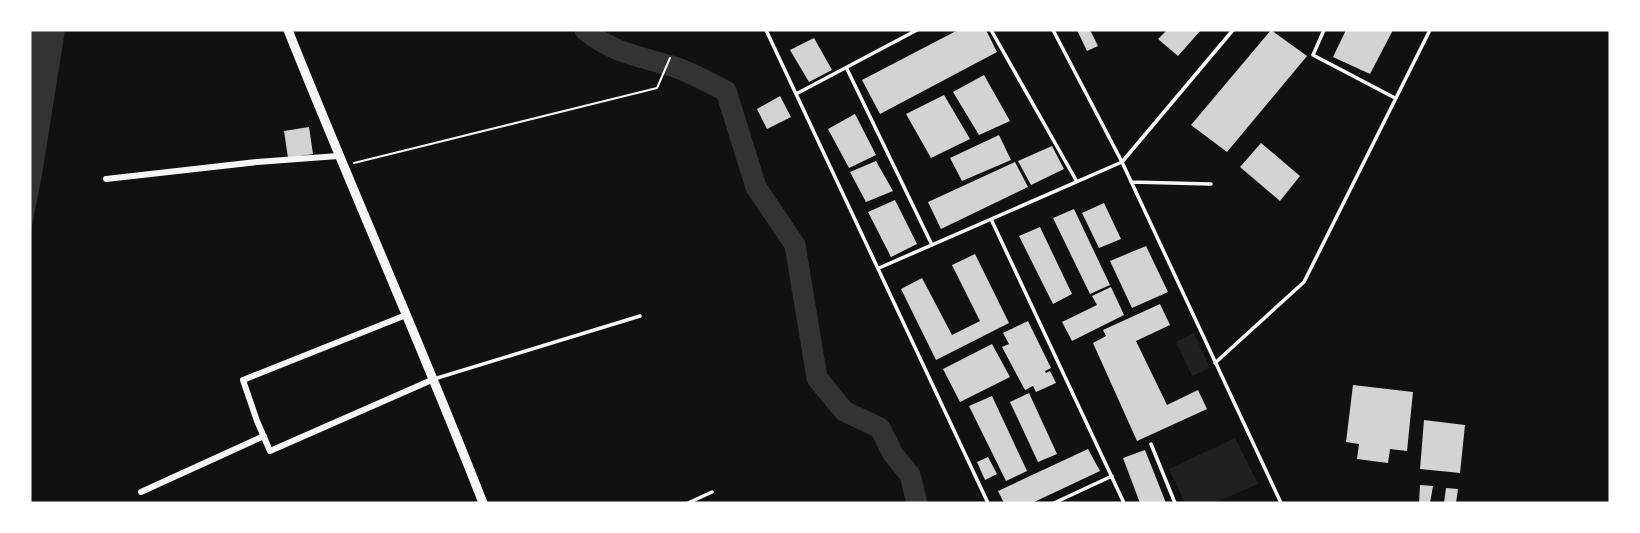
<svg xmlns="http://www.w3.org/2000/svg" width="1640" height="533" font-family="Helvetica,sans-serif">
<rect width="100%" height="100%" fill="#111"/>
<!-- green -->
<path fill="#202020" d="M1194,333L1210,368L1192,376L1176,342Z
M1235,438L1258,484L1214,503H1185L1169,469Z"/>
<!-- water -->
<path fill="#333" d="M30,30H65L42,175L30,236Z"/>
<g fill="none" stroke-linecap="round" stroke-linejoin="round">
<!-- river -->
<path stroke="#333" stroke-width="21" d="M585,30C615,54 636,55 671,66C690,71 708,83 726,91L756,187L795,245L817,378L844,411L880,428L893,454L910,475L917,503"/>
</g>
<!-- building -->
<path fill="#d3d3d3" d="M958,30H986L997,52L880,114L862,80Z
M1077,30H1090L1098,46L1087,51Z
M1167,30H1201L1178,56L1158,39Z
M1271,30L1307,56L1227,152L1191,125Z
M1346,30H1393L1370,74L1333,57Z
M814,38L832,70L809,82L790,50Z
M984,75L1010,121L979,135L953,92Z
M944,95L970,139L931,158L906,114Z
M780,96L791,117L767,129L757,109Z
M855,114L876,155L849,168L828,129Z
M309,127L313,154L288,158L284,131Z
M999,135L1011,160L962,181L950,158Z
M1261,143L1300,176L1280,201L1240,167Z
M1052,146L1064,169L1031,185L1018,161Z
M876,161L893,191L866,202L850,172Z
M1015,162L1028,187L941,229L928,202Z
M895,200L917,244L891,257L868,212Z
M1104,203L1121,239L1099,248L1082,213Z
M1074,209L1110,285L1090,294L1053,218Z
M1040,227L1072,294L1053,304L1019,236Z
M1146,246L1168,292L1132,308L1110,261Z
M975,254L1009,323L936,360L901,289L922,278L952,335L980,321L952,265Z
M1111,287L1124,315L1072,341L1062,322L1097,305L1092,296Z
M1160,304L1170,325L1136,341L1167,405L1198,390L1207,409L1137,441L1093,343L1106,336L1103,330Z
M1028,321L1051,368L1045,371L1046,373L1050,371L1056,383L1036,392L1033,386L1025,390L1002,347L1009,344L1003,333Z
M992,344L1010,377L960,402L943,369Z
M1353,385L1413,392L1407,451L1390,449L1388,463L1357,459L1359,444L1346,442Z
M1029,393L1057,454L1038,462L1010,402Z
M992,396L1027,471L1006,481L969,406Z
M1424,420L1465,425L1460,473L1420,469Z
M1088,449L1100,471L1032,503H1004L998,491Z
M1145,450L1166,503H1140L1123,458Z
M988,457L997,474L985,480L977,462Z
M1420,485L1433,486L1430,503H1419Z
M1446,488L1458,489L1456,503H1444Z"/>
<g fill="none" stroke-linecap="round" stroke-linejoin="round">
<!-- path -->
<path stroke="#f5f5f5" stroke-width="2" d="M354,163L657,88L670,58"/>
<!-- service -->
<path stroke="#f5f5f5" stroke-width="3.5" d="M766,30L988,503
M991,30L1076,180
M1053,30L1122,162L1281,503
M1324,30L1313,55L1395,98
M847,69L932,245
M796,94L917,30
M1131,182L1211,184
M991,219L1124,503
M879,268L1122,162L1233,30
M1215,363L1304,282L1430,30
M434,379L640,316
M1151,444L1175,503
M688,503L712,492
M1054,503L1112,476"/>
<!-- minor -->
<path stroke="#f5f5f5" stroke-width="6" d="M106,179L257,162L338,156
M406,315L243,380L257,421L270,451L434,379
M141,492L264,436"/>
<!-- secondary -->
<path stroke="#f5f5f5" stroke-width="9" d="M288,30C351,188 421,344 483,503"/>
</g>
<!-- border -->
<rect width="1640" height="533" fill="none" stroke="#ffffff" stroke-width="63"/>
</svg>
